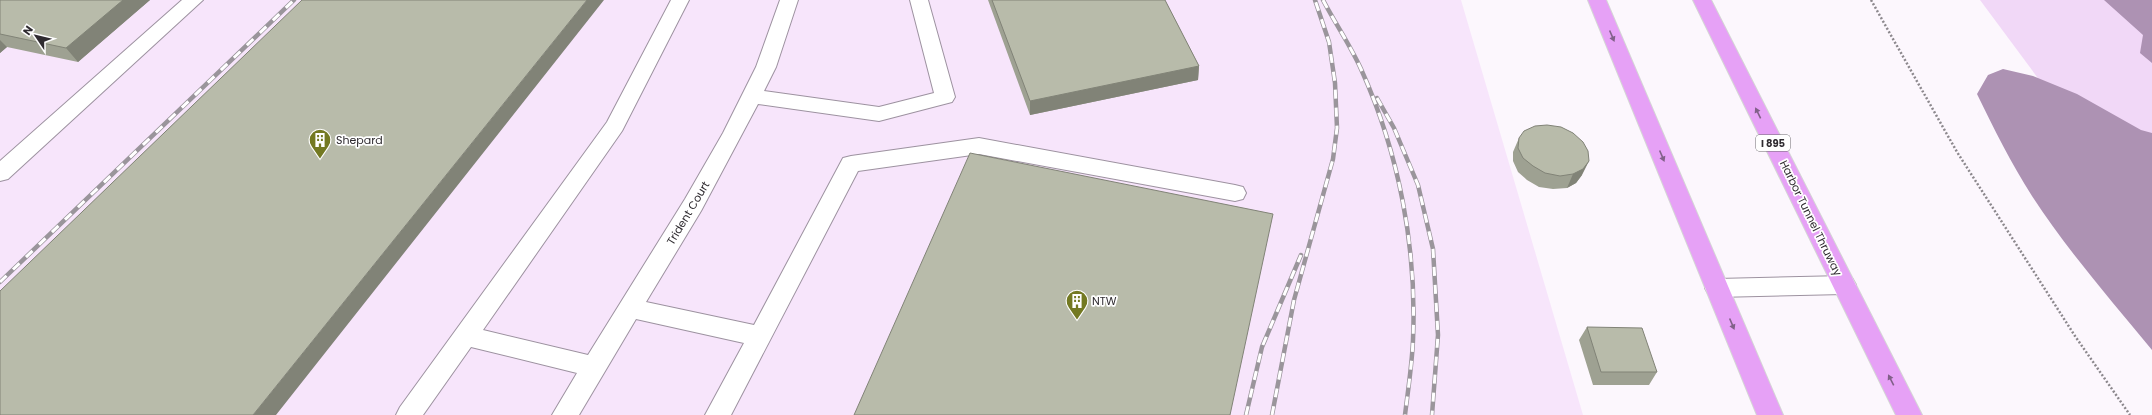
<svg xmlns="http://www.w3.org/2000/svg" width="2152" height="415" font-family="Poppins,sans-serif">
<rect width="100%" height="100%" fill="#fcf7fd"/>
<!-- built -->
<path fill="#f7e5fb" d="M0,0H1461L1583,415H0Z"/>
<!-- green -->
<path fill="#f1d8f7" d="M1980,0H2152V232Z"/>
<!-- water -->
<path fill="#ad92b3" d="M2104,0H2152V63L2140,53L2143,35Z
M2003,69L2033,76L2077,94L2141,130L2152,133V350C2111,300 2067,250 2032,196C2011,163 1994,129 1977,94L1988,75Z"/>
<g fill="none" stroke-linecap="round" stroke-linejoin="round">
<!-- minor casing -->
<g stroke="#9d92a0" stroke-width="2">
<path id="minor" d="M182,0H203L8,179L0,181V161Z
M671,0H689L622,131L483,330L588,355L685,199L723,133L756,67L780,0H798L776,67L764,91L879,107L934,93L910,0H928L955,97L952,102L879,121L758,104L701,211L646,302L754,325L843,158L851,156L979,138L1235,185L1243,187L1246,193L1243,199L1235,201L979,154L858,171L731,415H705L744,343L636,319L579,415H552L577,373L471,347L423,415H396L400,407L607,122Z
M1844,276L1852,278L1856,285L1852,292L1844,294L1717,297L1709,295L1705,288L1709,281L1717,279Z"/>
</g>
<!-- highway casing -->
<g stroke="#d5d5d6" stroke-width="2">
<path id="highway" d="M1588,0H1606L1783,415H1757Z
M1693,0H1711L1922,415H1896Z"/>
</g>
<!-- path -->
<path stroke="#8c888d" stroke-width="2.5" stroke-dasharray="2 2" stroke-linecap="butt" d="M1871,0L1957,152L2075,336L2130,415"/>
<!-- minor -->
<use href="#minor" fill="#fff" fill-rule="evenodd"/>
<!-- highway -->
<use href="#highway" fill="#e6a1f6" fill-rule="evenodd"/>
<!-- rail casing -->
<g stroke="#9a959b" stroke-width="4.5">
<path id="rail" d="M1323,0C1335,23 1350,45 1361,69C1399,153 1417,248 1413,340C1412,365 1408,390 1405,415
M1377,98L1394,128L1418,185L1433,249L1438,335L1432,415
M0,282L294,0
M1246,415L1262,347L1301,255
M1272,415L1294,300L1333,159L1337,128L1335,83L1329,42L1315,0"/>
</g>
<!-- rail -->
<use href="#rail" stroke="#fff" stroke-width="3" stroke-dasharray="9" stroke-linecap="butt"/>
</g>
<!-- wall -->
<path fill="#9ea192" d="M0,0H150L78,62L7,47L0,53Z
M988,0H1165L1199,66L1198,80L1030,115Z
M1519,138L1582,175L1576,183L1567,188L1553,189L1539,187L1527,180L1518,172L1513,161V152Z
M1587,327L1657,372L1649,385H1593L1579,340Z"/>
<!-- shaded-wall -->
<path fill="#818377" d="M123,0H150L78,62L66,48Z
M587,0H604L276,415H253Z
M0,40L7,47L0,53Z
M1199,66L1198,80L1030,115V101Z
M1589,161L1582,175L1576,183L1567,188L1573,174Z"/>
<!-- building -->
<path fill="#b8bbaa" stroke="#818377" d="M0,0H123L66,48L0,34Z
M302,0H587L253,415H0V291Z
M992,0H1165L1199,66L1030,101Z
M1547,125L1561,127L1573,133L1583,142L1588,151L1589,161L1583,169L1573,174L1560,176L1545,173L1533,166L1523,158L1518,148L1519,138L1524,131L1535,126Z
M970,153L1273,214L1230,415H854Z
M1587,327L1642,328L1657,372H1601Z"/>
<!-- one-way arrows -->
<defs><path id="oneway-solid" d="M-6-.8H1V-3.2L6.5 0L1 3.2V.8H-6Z"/></defs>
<g fill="#816089">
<use href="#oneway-solid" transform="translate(1612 36) rotate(67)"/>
<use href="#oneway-solid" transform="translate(1758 113) rotate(-116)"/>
<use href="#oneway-solid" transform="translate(1662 156) rotate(67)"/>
<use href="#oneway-solid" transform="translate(1732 324) rotate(67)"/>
<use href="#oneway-solid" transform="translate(1891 380) rotate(-117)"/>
</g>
<!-- icons -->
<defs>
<g id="building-pin" transform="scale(1.15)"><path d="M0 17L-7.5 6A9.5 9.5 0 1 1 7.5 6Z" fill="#737922" stroke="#fff"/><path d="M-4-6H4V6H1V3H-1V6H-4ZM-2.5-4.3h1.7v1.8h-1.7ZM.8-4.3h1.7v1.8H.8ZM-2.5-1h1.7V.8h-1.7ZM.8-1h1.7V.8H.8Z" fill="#fff"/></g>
</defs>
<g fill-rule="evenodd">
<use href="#building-pin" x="320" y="140"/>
<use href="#building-pin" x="1077" y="301"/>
</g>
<g text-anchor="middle" stroke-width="3.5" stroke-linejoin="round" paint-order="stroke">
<!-- shield labels -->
<rect fill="#fff" stroke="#6d6b6e" stroke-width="1" x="1756" y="135" width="34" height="16" rx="3"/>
<g font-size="10" font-weight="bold" fill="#2f2b30">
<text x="1773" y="147">I 895</text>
</g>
<!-- poi labels -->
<g font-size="11" fill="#2f2b30" stroke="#fff" text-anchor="start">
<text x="336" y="144">Shepard</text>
<text x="1092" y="305">NTW</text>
</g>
<!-- street labels -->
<g font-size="11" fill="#2f2b30" stroke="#fff">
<text transform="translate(688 213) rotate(-59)" y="4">Trident Court</text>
<text transform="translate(1811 218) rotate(64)" y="4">Harbor Tunnel Thruway</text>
</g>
</g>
<!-- north arrow -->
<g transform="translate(36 36) rotate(305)" stroke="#ffffff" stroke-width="3" paint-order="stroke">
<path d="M0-3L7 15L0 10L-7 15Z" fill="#2f2b30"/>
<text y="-6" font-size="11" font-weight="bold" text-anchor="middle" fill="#2f2b30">N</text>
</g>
</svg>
